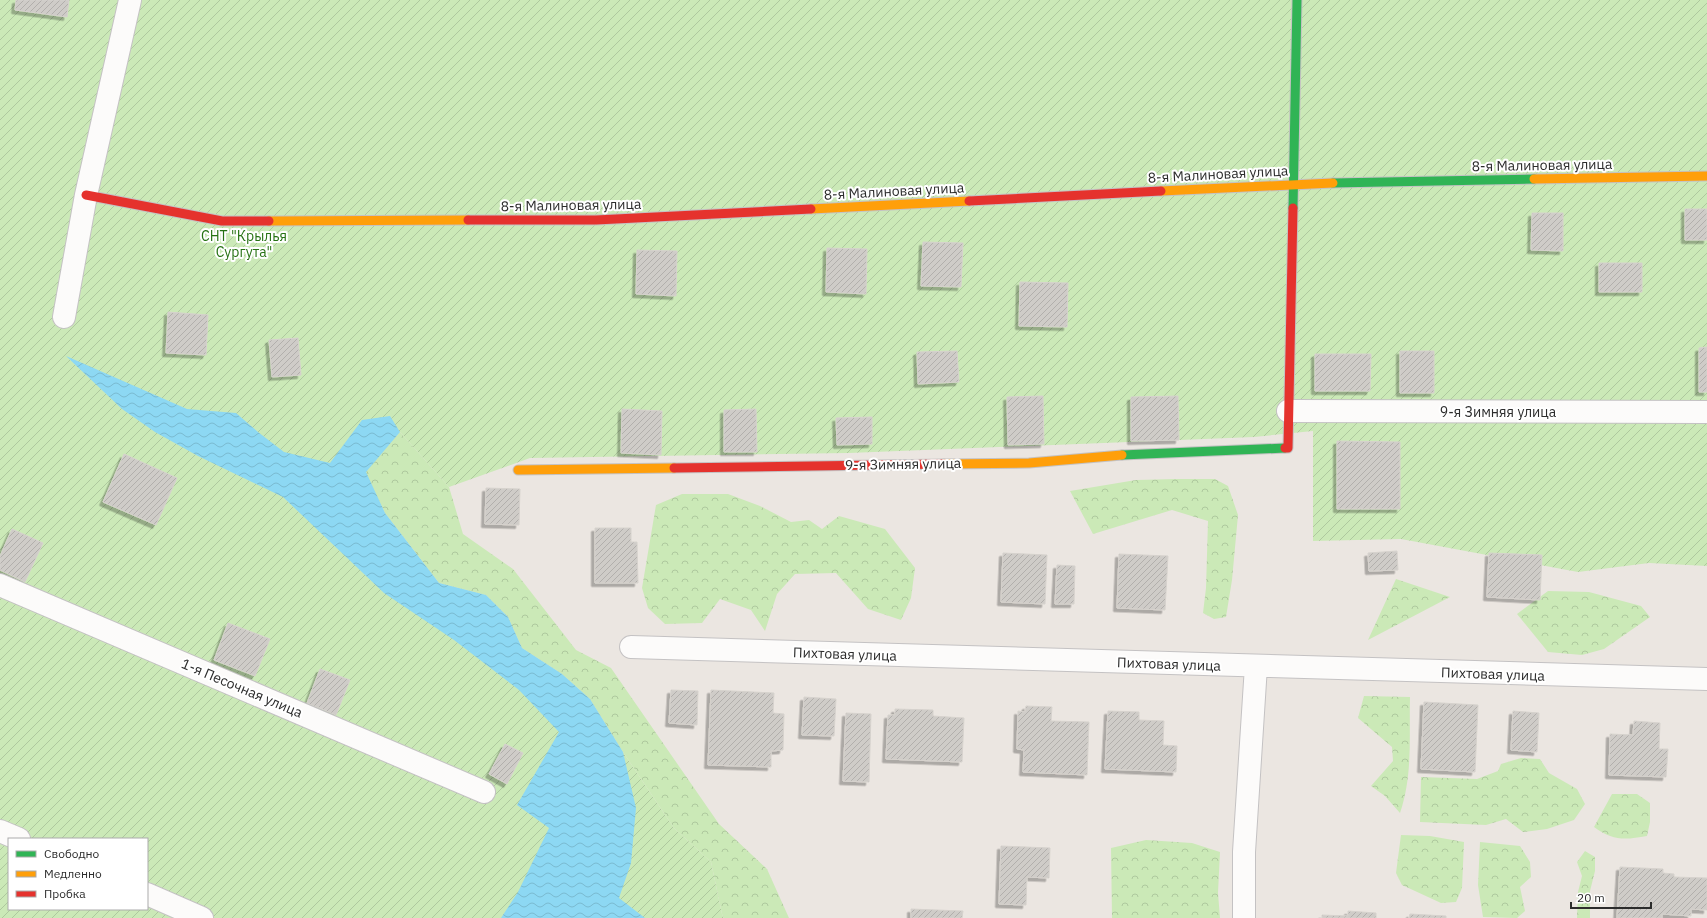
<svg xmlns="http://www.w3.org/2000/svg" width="1707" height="918" font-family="'IBM Plex Sans',sans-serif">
<defs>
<pattern id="forest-crowns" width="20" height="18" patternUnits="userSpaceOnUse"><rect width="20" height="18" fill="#cbe9b7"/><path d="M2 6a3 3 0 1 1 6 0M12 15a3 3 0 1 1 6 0" fill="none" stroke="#aec89e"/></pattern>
<pattern id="garden-furrows" width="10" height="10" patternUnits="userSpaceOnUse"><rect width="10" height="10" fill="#cbe9b7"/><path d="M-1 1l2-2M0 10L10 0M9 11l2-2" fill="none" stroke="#aec89e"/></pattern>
<pattern id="water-waves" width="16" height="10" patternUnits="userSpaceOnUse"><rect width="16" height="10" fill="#8dd8f3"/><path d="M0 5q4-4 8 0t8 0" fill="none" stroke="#7abad0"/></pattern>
<pattern id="building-hatch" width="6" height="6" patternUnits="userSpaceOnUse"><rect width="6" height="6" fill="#cfccc8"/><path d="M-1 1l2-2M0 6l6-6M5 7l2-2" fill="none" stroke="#b2afac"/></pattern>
<filter id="shadow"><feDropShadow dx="-3.5" dy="3.5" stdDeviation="0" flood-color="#0004"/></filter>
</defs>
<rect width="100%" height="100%" fill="#ebe6e1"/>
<!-- forest -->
<path fill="url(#forest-crowns)" d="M400,432L449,487L463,534L513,569L576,650L611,668L719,824L767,869L789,918H724L722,914L711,862L674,828L623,752L590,699L562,674L522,648L508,617L486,595L439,583L385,513L365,472Z
M1176,479H1215L1228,486L1238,515L1232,580L1226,617L1214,619L1203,613L1206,588L1208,521L1172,510L1093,534L1070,491L1136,480Z
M682,494H728L760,506L791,522L809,520L822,529L839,516L885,529L915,568L911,598L901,620L868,609L836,573L795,574L777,594L765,631L751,610L720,599L702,623L665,624L648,608L642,588L656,505Z
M1396,579L1450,597L1368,640Z
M1548,591L1589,592L1641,606L1650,617L1604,649L1582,655L1548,652L1517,614Z
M1364,696L1410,697C1409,736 1413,775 1400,813L1385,796L1371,786L1393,761L1392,747L1358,718Z
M1521,758L1540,759L1549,773L1577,789L1585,804L1574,820L1547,829L1523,832L1506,819L1486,825L1420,822L1421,777L1477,779L1498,771L1501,764Z
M1612,794H1637L1650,803V822L1647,836C1625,840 1613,841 1594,827Z
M1401,835L1430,836L1464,842L1462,888L1456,902L1441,903L1402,885L1396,873Z
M1146,840L1192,843L1220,852L1218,893L1220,918H1112L1111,848Z
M1480,842L1520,846L1530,862L1531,877L1520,887L1525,911L1517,918L1483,917L1478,885Z
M1585,851L1595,857V871L1590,891V918H1577L1578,892L1582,876L1577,862Z"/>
<!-- garden -->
<path fill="url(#garden-furrows)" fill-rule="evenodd" d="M0,0H1707V566L1649,563L1578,572L1401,539L1313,541V431L1254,437L849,453L530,458L449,487L400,432L366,472L385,513L439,583L486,595L508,617L522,648L562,674L590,699L623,752L674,828L711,862L722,914L724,918H0ZM9,839H147V909H9Z"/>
<!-- water -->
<path fill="url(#water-waves)" d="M66,356L187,409L236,413L258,432L284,452L330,463L362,420L390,416L400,432L366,472L385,513L439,583L486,595L508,617L522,648L562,674L590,699L623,752L636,808L631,863L619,898L645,918H501L518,892L549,828L517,805L559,732L519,690L454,640L384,593L283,497L198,456L155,432L122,409Z"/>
<!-- building -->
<path fill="url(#building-hatch)" stroke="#d6d2cd" filter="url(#shadow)" d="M16,0H69L67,17L15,10Z
M1685,209H1707V240H1685Z
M1532,213H1563V251L1531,250Z
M923,242L963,243L961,287L921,286Z
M827,248L867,249L866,294L826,292Z
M637,250L677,251L676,296L636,294Z
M1599,263H1642V292H1599Z
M1020,282L1068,283L1067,327L1019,326Z
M168,312L208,315L206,355L166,353Z
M298,338L301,375L272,377L269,340Z
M1707,347V392H1699V348Z
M957,351L959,382L918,384L917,352Z
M1400,351H1434V393H1400Z
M1315,354H1371L1370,391H1315Z
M1043,396L1044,444L1008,445L1007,397Z
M1178,396L1179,440L1131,441V397Z
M622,409L662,411L661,455L621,453Z
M756,409L757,452H724V410Z
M872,417V444L837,445L836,418Z
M1337,441L1400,442V509H1337Z
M124,454L177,478L156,525L103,502Z
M486,488L520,489L519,525L485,524Z
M595,528H631V542H637L638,583H595Z
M12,529L43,543L25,582L0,570V556Z
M1397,551L1398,570L1369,571L1368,553Z
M1003,553L1047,555L1045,604L1001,602Z
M1489,553L1542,555L1540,600L1487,597Z
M1119,554L1168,556L1165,610L1117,608Z
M1057,565L1075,566L1074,604H1055Z
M228,623L270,639L255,676L214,660Z
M320,669L350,680L336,715L307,703Z
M671,690L698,691L697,725L669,723Z
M711,690L774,693L773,713L784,714L783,750L771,751V767L708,765Z
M804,697L836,699L834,736L802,735Z
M1424,702L1478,705L1475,772L1421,769Z
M1026,706L1052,707L1051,721L1089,722L1087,775L1023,772L1024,750L1017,749L1018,711L1025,712Z
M895,709L933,710V716L964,718L962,762L886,759L888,715H895Z
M1108,711L1139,712V720L1164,721L1163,745L1177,746L1176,772L1105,769Z
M1513,711L1539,713L1537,752L1511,750Z
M846,713L871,714L869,782L843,781Z
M1634,721L1660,723L1659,749H1668L1666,777L1609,775L1610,734L1633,735Z
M505,744L523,753L507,784L489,774Z
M1001,846L1050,848L1049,878L1027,877L1026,905L999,904Z
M1620,867L1663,869V873L1674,874V877L1707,878V910L1691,909V916L1662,914V918H1617Z
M911,909L963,911L962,918H911Z
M1348,911L1376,913V918H1322V915L1348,916Z
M1410,914L1446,916V918H1409Z"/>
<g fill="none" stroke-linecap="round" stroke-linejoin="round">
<!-- street casing -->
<g stroke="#c4c2c3" stroke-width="24">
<path id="street" d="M64,317L86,195L130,0
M1288,411L1707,412
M0,585L484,792
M631,647L1707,679
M0,831L19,839
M147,894L202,918
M1244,918V852L1256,666"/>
</g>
<!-- fast casing -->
<g stroke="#c4c2c3" stroke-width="11">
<path id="fast" d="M1333,183L1534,179
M1293,208L1297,0
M1122,455L1285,448"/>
</g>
<!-- slow casing -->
<g stroke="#c4c2c3" stroke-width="11">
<path id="slow" d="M1534,179L1707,176
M1161,191L1333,183
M811,209L969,201
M269,221L468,220
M944,464L1029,463L1122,455
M518,470L674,468"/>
</g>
<!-- jam casing -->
<g stroke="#c4c2c3" stroke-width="11">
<path id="jam" d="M86,195L222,221H269
M969,201L1161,191
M468,220H596L811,209
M1285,448H1288L1293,208
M674,468L944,464"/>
</g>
<!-- street -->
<use href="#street" stroke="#fcfbfa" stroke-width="22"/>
<!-- fast -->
<use href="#fast" stroke="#30b455" stroke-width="9"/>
<!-- slow -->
<use href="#slow" stroke="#ff9f0a" stroke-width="9"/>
<!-- jam -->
<use href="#jam" stroke="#e5322d" stroke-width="9"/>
</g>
<g text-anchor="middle" stroke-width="4" stroke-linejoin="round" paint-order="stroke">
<!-- street labels -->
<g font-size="14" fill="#2c2c2c" stroke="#fff">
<text transform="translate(1542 165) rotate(-1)" y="5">8-я Малиновая улица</text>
<text transform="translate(1218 174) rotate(-3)" y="5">8-я Малиновая улица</text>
<text transform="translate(894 191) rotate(-3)" y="5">8-я Малиновая улица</text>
<text transform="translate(571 205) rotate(-1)" y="5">8-я Малиновая улица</text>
<text x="1498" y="417">9-я Зимняя улица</text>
<text transform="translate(903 464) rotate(-1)" y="5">9-я Зимняя улица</text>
<text transform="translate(845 654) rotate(2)" y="5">Пихтовая улица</text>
<text transform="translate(1169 664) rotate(2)" y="5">Пихтовая улица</text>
<text transform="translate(1493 674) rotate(2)" y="5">Пихтовая улица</text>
<text transform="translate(242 688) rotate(23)" y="5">1-я Песочная улица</text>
</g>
<!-- park labels -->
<g font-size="14" fill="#267213" stroke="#fff">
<text x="244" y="241">CНТ "Крылья<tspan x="244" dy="16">Сургута"</tspan></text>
</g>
</g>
<!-- legend -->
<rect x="8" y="838" width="140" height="72" fill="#ffffff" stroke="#ababab"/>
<rect x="16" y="851" width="20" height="6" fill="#30b455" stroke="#ababab"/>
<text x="44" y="858" font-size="12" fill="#2c2c2c">Свободно</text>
<rect x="16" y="871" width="20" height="6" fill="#ff9f0a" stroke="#ababab"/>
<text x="44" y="878" font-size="12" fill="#2c2c2c">Медленно</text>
<rect x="16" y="891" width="20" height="6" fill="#e5322d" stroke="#ababab"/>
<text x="44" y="898" font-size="12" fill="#2c2c2c">Пробка</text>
<!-- scale -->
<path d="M1571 902v6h80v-6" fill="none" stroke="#2c2c2c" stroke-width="2"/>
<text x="1577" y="902" font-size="12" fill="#2c2c2c" stroke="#ffffff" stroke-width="3" paint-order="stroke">20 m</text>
</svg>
